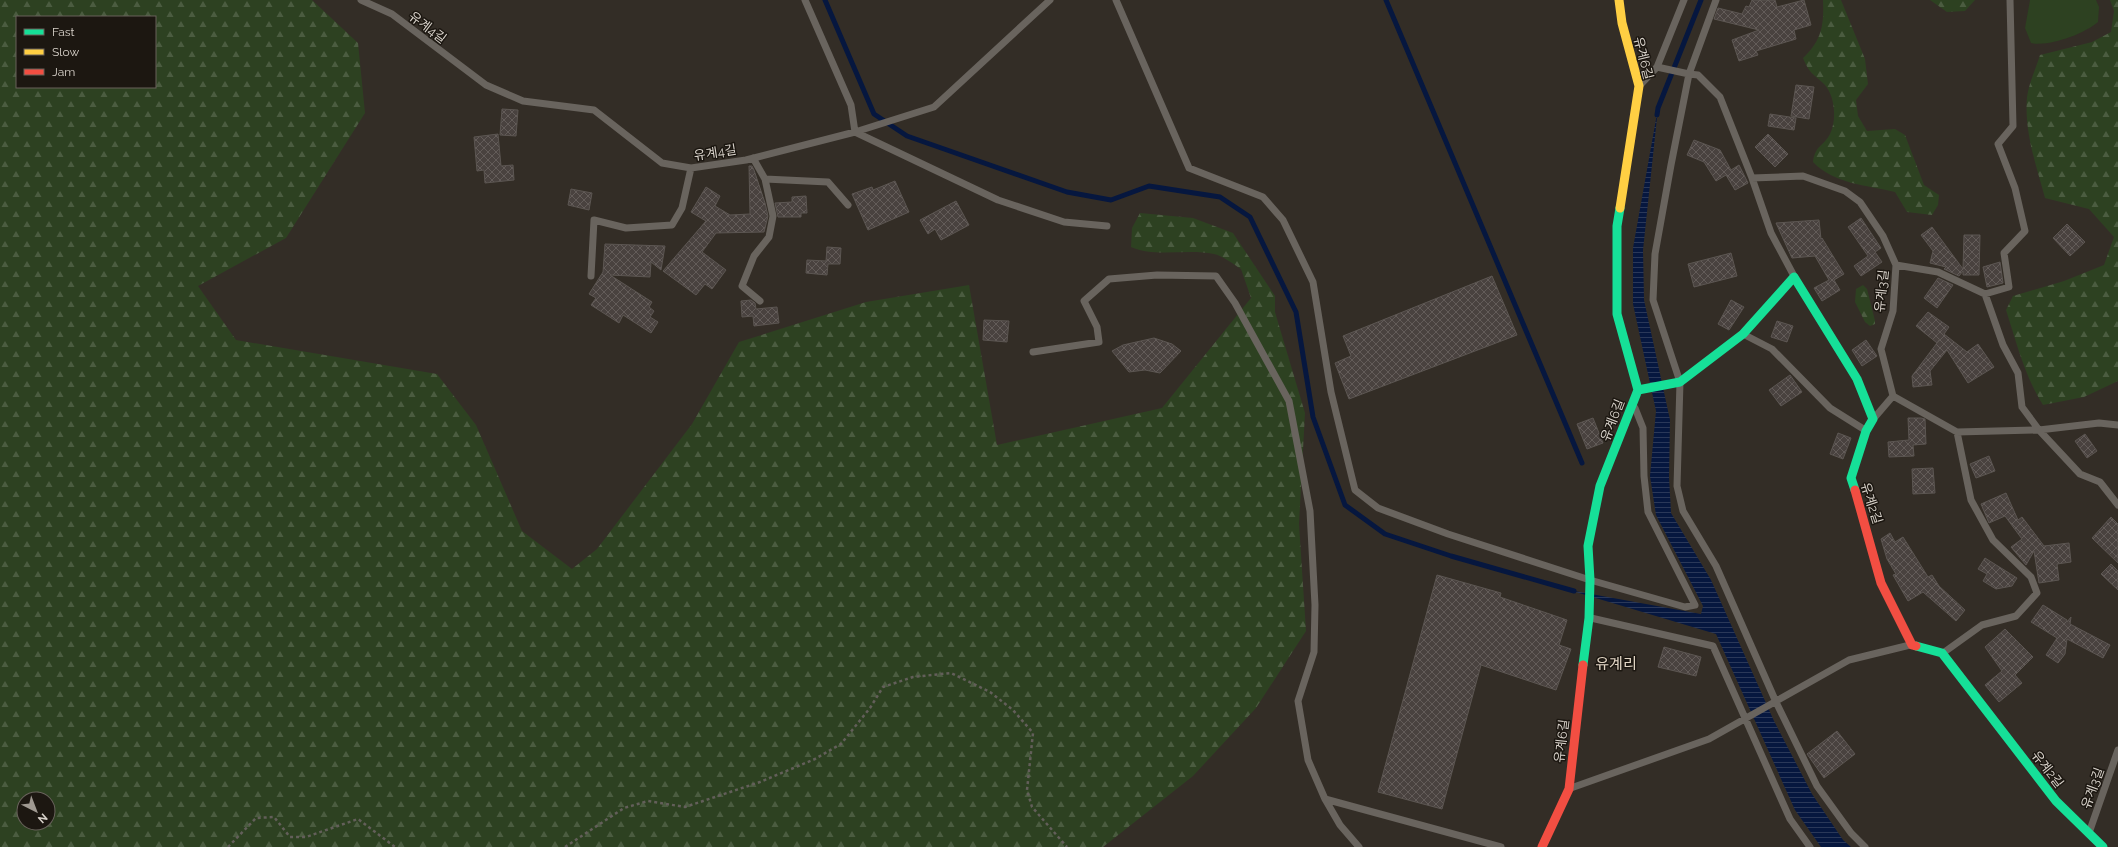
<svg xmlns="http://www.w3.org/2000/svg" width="2118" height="847" font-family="Raleway,'Noto Sans KR',sans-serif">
<defs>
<pattern id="forest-firs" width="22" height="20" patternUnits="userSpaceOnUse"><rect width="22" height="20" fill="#2d4121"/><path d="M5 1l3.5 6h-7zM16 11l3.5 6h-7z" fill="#4b5c40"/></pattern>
<pattern id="water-rules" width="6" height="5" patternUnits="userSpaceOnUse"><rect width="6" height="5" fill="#06173f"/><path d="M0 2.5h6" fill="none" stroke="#2a3859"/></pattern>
<pattern id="building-cross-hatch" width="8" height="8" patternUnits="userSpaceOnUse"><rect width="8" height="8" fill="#49423f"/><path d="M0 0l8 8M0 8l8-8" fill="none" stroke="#635c59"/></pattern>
</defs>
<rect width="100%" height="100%" fill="#332d26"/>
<!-- green -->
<path fill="#2d4121" d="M2030,0H2096L2099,7L2098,22C2084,34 2049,47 2031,43L2025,28Z"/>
<!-- forest -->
<path fill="url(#forest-firs)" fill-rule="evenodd" d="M0,0H312L358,43L365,113L286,238L198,286L236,340L437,374L476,425L522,531L572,569L597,549L692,424L739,342L866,302L969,285L997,445L1162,408L1251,298L1241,269C1233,264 1223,256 1214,254C1187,248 1156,258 1131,247L1132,228L1140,213L1193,218L1233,233L1275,296V312L1280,329L1305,413L1299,524L1306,631L1256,708L1193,776L1103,847H0ZM17,17H155V87H17ZM24,799H48V823H24Z
M1823,0H1841L1865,59L1868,84L1856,100L1858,116L1867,131L1895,129L1905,135L1924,185L1939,195L1938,205L1932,215L1907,212L1895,192C1866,185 1834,184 1813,162C1815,145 1824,146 1830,134C1837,120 1835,95 1824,84C1813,73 1810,75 1803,58C1822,40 1824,25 1823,0Z
M1930,0H1975L1965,11L1947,12Z
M2110,0H2118V381L2084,397L2043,405C2025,377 2016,341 2006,310L2013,296L2064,281L2104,265L2114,237L2089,209L2045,198C2036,165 2024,131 2027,97C2029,83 2036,68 2040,55L2092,42L2111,32L2114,11Z
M1863,285L1867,289L1875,321V324L1870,326L1865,322L1855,302L1856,289Z"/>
<!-- water -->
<path fill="url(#water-rules)" d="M1658,108L1643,250L1644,300L1670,420L1669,477L1671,513L1711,580L1774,721L1812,794L1843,840L1851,847H1821L1795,810L1716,634L1569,590L1701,614L1703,606L1656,515L1650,476L1656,411L1633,304V248Z"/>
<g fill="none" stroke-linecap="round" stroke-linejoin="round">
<!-- stream -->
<path stroke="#06173f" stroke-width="5" d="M825,0L874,114L907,136L1067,192L1111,200L1149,186L1220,197L1250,217L1296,312L1313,417L1345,505L1385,534L1451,556L1574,591
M1386,0L1582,463
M1657,115L1658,108L1701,0"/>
</g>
<!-- building -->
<path fill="url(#building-cross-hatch)" stroke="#5c5652" d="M1752,0H1775L1777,7L1804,0L1811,25L1794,30L1796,39L1756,51L1758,55L1739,61L1732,40L1759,30L1714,19L1718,8L1742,14L1746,6L1749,7Z
M1796,85L1814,87L1809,119L1791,116Z
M502,109L518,110L516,136L500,135Z
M1770,114L1796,118L1794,130L1768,126Z
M498,134L501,166L513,165L514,180L485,183L484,170L477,171L474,137Z
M1768,134L1788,154L1775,167L1755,147Z
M1694,140L1720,150L1731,170L1739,165L1748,183L1735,190L1726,175L1716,181L1704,162L1687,155Z
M749,166H752L754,170L765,203L768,216L764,232L716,233L702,252L726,270L712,289L705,284L696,295L663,271L706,221L691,212L706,187L720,196L715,206L730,215L750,214Z
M895,181L909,212L868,230L852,194L872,187L873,190Z
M571,189L592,193L589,210L568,205Z
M806,196L807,213H801V217H778L775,203L792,202V197Z
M956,201L969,225L941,240L935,229L928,234L920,220Z
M1861,218L1881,248L1875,252L1882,262L1861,276L1854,266L1868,256L1848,227Z
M1819,220L1821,239L1822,238L1844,274L1834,280L1840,290L1822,301L1814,288L1829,280L1815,256L1792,258L1776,223Z
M2067,224L2085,242L2070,256L2053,238Z
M1932,227L1963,269L1964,235H1980L1979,275H1963V271L1959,276L1944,269L1946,267L1930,263L1933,251L1921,235Z
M605,244L665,246L661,270L651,262L650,277L610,275L652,302L649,307L654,311L650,317L658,322L651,333L623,315L619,323L591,305L596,298L589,294L603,272Z
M827,247L841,248L840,264H828L827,275L806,273L807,260L826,261Z
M1731,253L1737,276L1694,287L1688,264Z
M2000,262L2003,283L1987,287L1983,267Z
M1492,276L1517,335L1349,399L1335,363L1351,356L1343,336Z
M1938,278L1953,285L1937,308L1924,298Z
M751,300L755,303L756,309L777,307L779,323L754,326L753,316L742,317L741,301Z
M1731,300L1744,307L1729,330L1718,324Z
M1928,312L1949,327L1944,334L1967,352L1978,344L1994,367L1968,383L1947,350L1930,371L1932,385L1913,387L1912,376L1940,339L1937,343L1916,326Z
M984,320L1009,321L1007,342L983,340Z
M1777,321L1793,326L1787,342L1771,337Z
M1154,338L1172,344L1181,351L1160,373L1145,370L1129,372L1112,351L1123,345Z
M1866,340L1877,356L1862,366L1852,350Z
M1790,375L1802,392L1781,406L1769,390Z
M1593,418L1603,443L1587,449L1577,424Z
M1908,418H1921L1925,419L1926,444L1913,445L1914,456L1889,457L1888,442L1909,440Z
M1838,433L1851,438L1843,459L1830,454Z
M2085,434L2097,451L2087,458L2075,441Z
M1989,456L1995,471L1976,478L1970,464Z
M1933,468L1935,493L1913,494L1912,469Z
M2006,493L2018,520L2022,517L2044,546L2069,543L2071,562L2057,564L2059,580L2039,583L2034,551L2026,565L2011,547L2022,539L2005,516L1989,523L1981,504Z
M2111,517L2118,524V563L2092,538Z
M1890,533L1895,542L1903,537L1928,577L1932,575L1939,586L1965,610L1956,621L1923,592L1908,601L1893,575L1896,574L1887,559L1881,539Z
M1985,558L2017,578L2012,586L1996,589L1983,581L1987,574L1978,569Z
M2111,564L2118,571V590L2101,574Z
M1437,575L1501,593L1500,597L1567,620L1559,645L1571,649L1556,690L1481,665L1442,809L1378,792Z
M2043,605L2067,620V622L2071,617L2070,624L2110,645L2103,658L2067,639L2065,654L2058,663L2046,655L2057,638L2031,622Z
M2005,629L2033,657L2015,675L2022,683L1999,702L1985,685L2002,671L1985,647Z
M1664,647L1701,657L1696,676L1658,667Z
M1837,731L1855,754L1824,778L1807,754Z"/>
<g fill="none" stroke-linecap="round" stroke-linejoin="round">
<!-- path -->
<path stroke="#635f5a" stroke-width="2.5" stroke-dasharray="3 3" stroke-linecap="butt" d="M228,847L256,818L274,817L290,837H306L358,819L395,847
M565,847L624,808L648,801L685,807L760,782L815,759L841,744L870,708L883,687L913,677L951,673L990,692L1013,710L1033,733L1027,790L1032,807L1067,847"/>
<!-- lane -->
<path stroke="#69645e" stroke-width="7" d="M361,0L392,14L486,85L523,101L594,110L662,163L691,168L746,160L855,132L934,107L1050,0
M805,0L851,105L855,132
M1116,0L1189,168L1263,197L1283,220L1313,282L1331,392L1355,490L1378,508L1448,534L1590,580L1685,607L1695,605L1648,512L1644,476L1643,428L1635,408
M1716,0L1689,74L1698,75L1720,97L1752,178L1803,176L1845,191L1860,202L1883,236L1896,265L1893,311L1881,349L1893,396L1957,432L2039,430L2080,474L2100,482L2118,505
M1657,67L1689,74L1671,165L1655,254L1653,300L1680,382L1677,486L1683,511L1716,566L1776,702L1817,786L1851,833L1865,847
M1641,84L1657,67L1684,0
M855,132L998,200L1064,222L1107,226
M753,158L765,179L773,216L769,237L754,256L742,286L760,301
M1752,178L1771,233L1794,276
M765,179L828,182L848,205
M1896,265L1938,272L1985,294L2003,345L2018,373L2022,407L2039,430L2099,423L2118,425
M591,276L594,220L626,228L672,225L682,208L691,168
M1985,294L2009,287L2004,253L2025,231L2015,188L1998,144L2013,126L2010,0
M1743,334L1772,349L1830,408L1865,430
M1033,352L1099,342L1097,327L1084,301L1109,279L1157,275L1216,276L1235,303L1289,401L1310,511L1315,605L1314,652L1298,701L1308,760L1325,799L1340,825L1359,847
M1875,417L1893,396
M1591,618L1713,646L1790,819L1810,847
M1943,653L1982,625L2016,616L2037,593L2031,577L1993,540L1971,500L1957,432
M1571,788L1709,739L1849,660L1910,645
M1325,799L1501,847
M2090,830L2118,750"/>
<!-- fast -->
<path stroke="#16e098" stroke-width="9" d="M1638,390L1680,382L1743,334L1794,277L1857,379L1873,419L1866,431L1851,478L1855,490
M1916,646L1942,653L2056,801L2103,847
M1583,665L1589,618L1590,580L1588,546L1600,486L1638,390L1617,314V226L1620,208"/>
<!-- slow -->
<path stroke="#ffcf43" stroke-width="9" d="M1619,0L1622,23L1639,86L1620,208"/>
<!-- jam -->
<path stroke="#f24e42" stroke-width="9" d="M1855,490L1881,583L1912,645L1916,646
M1542,847L1569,789L1583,665"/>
</g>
<g text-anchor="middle" stroke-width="3" stroke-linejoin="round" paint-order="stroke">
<!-- street labels -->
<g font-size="13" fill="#d9d3cb" stroke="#1c1711">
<text transform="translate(428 27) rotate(37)" y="5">유계4길</text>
<text transform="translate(1644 58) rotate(76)" y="5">유계6길</text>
<text transform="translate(715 152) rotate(-9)" y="5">유계4길</text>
<text transform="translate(1881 291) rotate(-84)" y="5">유계3길</text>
<text transform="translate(1612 420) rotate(-69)" y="5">유계6길</text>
<text transform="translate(1872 503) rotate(72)" y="5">유계2길</text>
<text transform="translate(1561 741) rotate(-83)" y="5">유계6길</text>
<text transform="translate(2048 769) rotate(52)" y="5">유계2길</text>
<text transform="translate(2092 788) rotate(-70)" y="5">유계3길</text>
</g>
<!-- quarter labels -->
<g font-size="15" fill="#e2d6c5" stroke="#1c1711">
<text x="1616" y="669">유계리</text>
</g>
</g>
<!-- legend -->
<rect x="16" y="16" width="140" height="72" fill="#1c1711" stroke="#68625b"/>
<rect x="24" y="29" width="20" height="6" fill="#16e098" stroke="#68625b"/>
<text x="52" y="36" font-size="12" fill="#d9d3cb">Fast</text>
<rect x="24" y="49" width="20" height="6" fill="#ffcf43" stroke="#68625b"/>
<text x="52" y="56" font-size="12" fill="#d9d3cb">Slow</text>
<rect x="24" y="69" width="20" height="6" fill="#f24e42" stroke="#68625b"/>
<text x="52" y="76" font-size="12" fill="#d9d3cb">Jam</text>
<!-- north arrow -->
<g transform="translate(36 811) rotate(138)"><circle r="19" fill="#1c1711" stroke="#68625b"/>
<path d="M0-3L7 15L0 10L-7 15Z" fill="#9f9991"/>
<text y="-6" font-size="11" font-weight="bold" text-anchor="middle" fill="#d9d3cb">N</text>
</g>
</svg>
